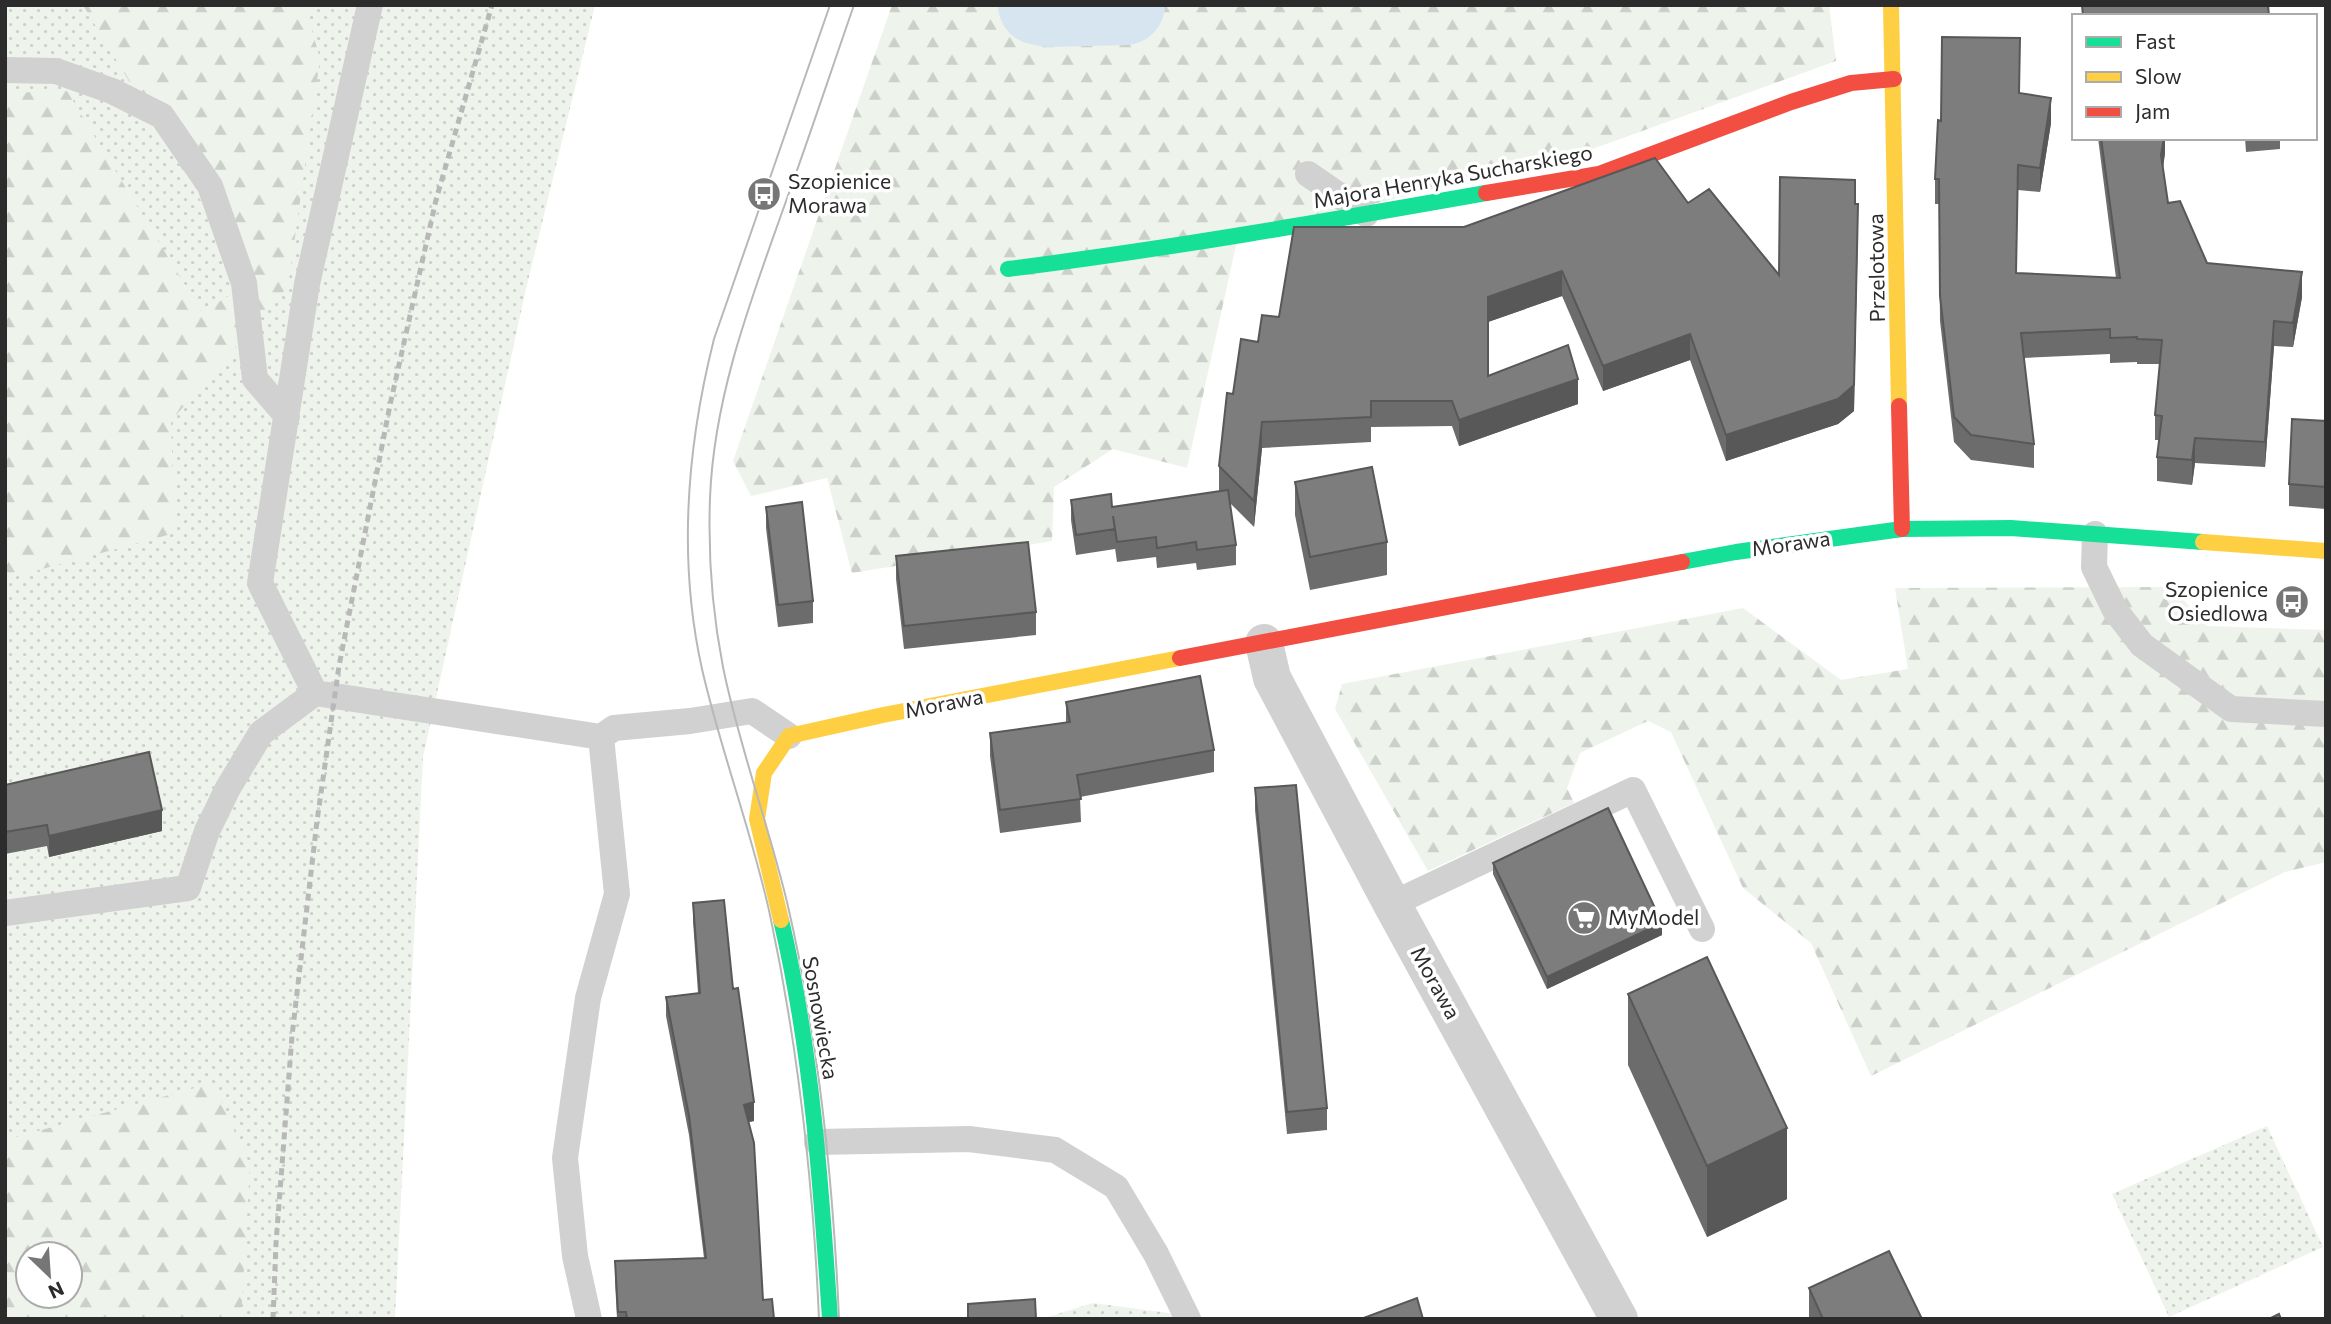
<svg xmlns="http://www.w3.org/2000/svg" width="2331" height="1324" font-family="Commissioner,sans-serif">
<defs>
<pattern id="grass-dots" width="8" height="8" patternUnits="userSpaceOnUse" patternTransform="scale(1.75)"><rect width="8" height="8" fill="#eef3eb"/><path d="M2 2h.1M6 6h.1" fill="none" stroke="#ccd0ca" stroke-width="1.8" stroke-linecap="round"/></pattern>
<pattern id="forest-firs" width="22" height="20" patternUnits="userSpaceOnUse" patternTransform="scale(1.75)"><rect width="22" height="20" fill="#eef3eb"/><path d="M5 1l3.5 6h-7zM16 11l3.5 6h-7z" fill="#ccd0ca"/></pattern>
</defs>
<rect width="100%" height="100%" fill="#fff"/>
<!-- grass -->
<path fill="url(#grass-dots)" fill-rule="evenodd" d="M5,5H595L526,289L423,757L395,1319H5ZM28,1254H70V1296H28Z
M2267,1126L2323,1247L2169,1317L2112,1194Z
M1093,1303L1214,1319H1041Z"/>
<!-- forest -->
<path fill="url(#forest-firs)" fill-rule="evenodd" d="M83,5H305L320,59L288,287L171,421L175,533L5,579V93L67,91L202,313L250,282Z
M892,5H1829L1836,61L1570,157L1238,236L1187,468L1113,449L1054,487L1052,541L852,573L827,478L751,496L733,461Z
M2172,587L2207,626L2326,630V862L2285,872L1871,1076L1811,943L1743,888L1671,732L1648,721L1580,753L1567,788L1574,803L1428,871L1335,709L1342,684L1743,608L1841,680L1908,669L1895,588Z
M213,1083L250,1165L241,1319H5V1140ZM70,1254V1296H28V1254Z"/>
<g fill="none" stroke-linecap="round" stroke-linejoin="round">
<!-- river -->
<path stroke="#d6e5f0" stroke-width="80" d="M1038,5L1049,7L1125,5"/>
<!-- lane -->
<path stroke="#d1d1d1" stroke-width="26" d="M370,5L307,284L260,583L315,693L601,737L614,728L690,721L752,711L789,736
M5,70L56,71L112,91L162,116L210,186L244,283L255,379L287,416
M1308,174L1366,214
M2095,534L2094,567L2115,610L2142,645L2231,709L2326,714
M1392,904L1633,790L1702,929
M5,913L188,888L207,831L228,788L261,733L315,693
M817,1142L969,1139L1055,1150L1116,1187L1156,1254L1188,1319
M589,1319L575,1256L565,1158L588,998L617,894L601,737"/>
<!-- street -->
<path stroke="#d1d1d1" stroke-width="38" d="M1264,643L1272,678L1392,904L1619,1319"/>
<!-- fast -->
<path stroke="#16e098" stroke-width="16" d="M1008,269C1168,249 1327,221 1486,193
M1682,562L1736,552L1902,529L2011,528L2203,542
M781,920C812,1050 821,1185 830,1319"/>
<!-- slow -->
<path stroke="#ffcf43" stroke-width="16" d="M1891,5L1899,406
M2203,542L2326,551
M781,920L757,819L764,773L789,736L883,715L1180,658"/>
<!-- jam -->
<path stroke="#f24e42" stroke-width="16" d="M1486,193L1599,174L1791,102L1851,83L1894,79
M1899,406L1902,529
M1180,658L1682,562"/>
<!-- tram -->
<path stroke="#b8b8b8" stroke-width="2" d="M819,1319C813,1180 799,1051 770,915C752,832 721,752 702,669C678,561 687,446 714,339L830,5
M839,1319C833,1178 819,1039 787,902C768,823 739,746 723,667C712,611 708,554 710,498C714,395 751,300 785,204C809,138 831,71 854,5"/>
<!-- rail -->
<path stroke="#b8b8b8" stroke-width="5" stroke-dasharray="7 5" stroke-linecap="butt" d="M273,1319L276,1243L292,1036L317,821L339,666L390,405L436,200L492,5"/>
</g>
<!-- wall -->
<path fill="#6c6c6c" d="M2019,93L2051,123L2040,192L2018,190L2016,273L2116,278L2098,138H2165V153L2163,169L2168,203L2207,263L2302,297L2293,347L2274,346L2265,467L2195,463L2192,485L2157,481V457L2159,440H2155V415L2160,364H2137V362L2110,363V354L2023,358L2034,444V468L1971,460L1954,442L1940,321L1939,204H1935V179L1941,121Z
M2245,138H2280V149L2246,152Z
M1688,203L1779,275L1855,204L1858,229L1854,411L1838,424L1726,461L1690,360L1603,391L1562,296L1488,322V376L1578,404L1459,446L1452,426L1371,427V442L1262,448L1254,527L1230,503L1236,545V565L1197,570L1196,563L1157,568L1156,557L1117,562L1115,548V549L1076,555L1071,520V500L1112,507L1219,491V466L1233,394L1258,342L1279,317L1464,227Z
M2326,421V509L2289,506V484Z
M1295,482L1387,542V575L1310,590L1295,515Z
M766,507L813,601V623L778,627L766,528Z
M896,556L1036,612V635L904,649L896,579Z
M1066,702L1214,750V772L1080,797L1081,822L1000,833L990,756V733L1066,723Z
M5,785L162,831L49,857L47,846L5,854Z
M1255,788L1327,1108V1130L1287,1134L1255,810Z
M1493,863L1662,935L1547,989L1493,874Z
M693,903L733,989L754,1121L749,1122L763,1300L774,1319H617L615,1280V1261L704,1258L689,1135L666,1016V997L698,993L693,921Z
M1628,994L1787,1199L1707,1237L1628,1065Z
M1809,1288L1922,1319H1809Z"/>
<!-- shaded-wall -->
<path fill="#585858" d="M2051,98V123L2040,192V168Z
M2164,138H2165V153L2161,179V155Z
M1858,204L1854,411L1838,424L1726,461V435Z
M1562,271V296L1488,322V297Z
M2302,272V297L2293,347V323Z
M2274,321V346L2265,467V442Z
M1690,334V360L1603,391V366Z
M1578,379V404L1459,446V420Z
M1262,422V448L1254,527V501Z
M2195,438V463L2192,485V460Z
M162,810V831L49,857V836Z
M1662,923V935L1547,989V977Z
M754,1102V1121L744,1123V1105Z
M1787,1128V1199L1707,1237V1166Z"/>
<!-- building -->
<path fill="#7d7d7d" stroke="#585858" stroke-width="2" d="M2082,5H2268L2269,16H2083Z
M1942,37L2020,38L2019,93L2051,98L2040,168L2018,165L2016,273L2120,278L2101,138H2164L2161,155L2168,203L2180,201L2207,263L2302,272L2293,323L2274,321L2265,442L2195,438L2192,460L2157,457L2162,416L2155,415L2162,340L2137,339V337L2110,338V329L2021,333L2034,444L1971,435L1954,417L1940,296L1939,179H1935L1938,120L1941,121Z
M1655,158L1688,203L1709,189L1779,275L1780,177L1855,180V204H1858L1854,385L1838,399L1726,435L1690,334L1603,366L1562,271L1488,297V376L1568,345L1578,379L1459,420L1452,401H1371V417L1262,422L1254,501L1219,466L1227,393L1233,394L1241,339L1258,342L1262,315L1279,317L1294,227H1464Z
M2292,419L2326,421V487L2289,484Z
M1372,467L1387,542L1310,557L1295,482Z
M1228,490L1236,545L1197,550L1196,542L1157,548L1156,537L1117,542L1113,516L1115,529L1076,535L1071,500L1111,494L1112,507Z
M802,502L813,601L778,605L766,507Z
M1028,542L1036,612L904,626L896,556Z
M1200,676L1214,750L1077,775L1081,799L1000,810L990,733L1070,722L1066,702Z
M149,752L162,810L49,836L47,825L5,832V785Z
M1296,785L1327,1108L1287,1112L1255,788Z
M1608,808L1662,923L1547,977L1493,863Z
M724,900L733,989L738,988L754,1102L744,1105L754,1143L763,1300L772,1299L774,1319H627L626,1312H618L615,1261L706,1258L689,1116L666,997L700,993L693,903Z
M1707,957L1787,1128L1707,1166L1628,994Z
M1889,1251L1922,1319H1823L1809,1288Z
M1417,1298L1423,1319H1361Z
M1035,1299L1036,1319H968V1304Z
M2279,1314L2281,1319H2269Z"/>
<!-- icons -->
<defs>
<g id="bus-disc" transform="scale(1.75)"><circle r="9.5" fill="#767676" stroke="#fff"/><path d="M-5-6H5V4H4V6H2V4H-2V6H-4V4H-5ZM-3.5-4V0h7V-4ZM-3.5 1.2v1.5H-2V1.2ZM2 1.2v1.5H3.5V1.2Z" fill="#fff"/></g>
<g id="supermarket-disc" transform="scale(1.75)"><circle r="9.5" fill="#767676" stroke="#fff"/><path d="M-6-5.5h2.5l.6 2H6L4.5 2H-2.5L-4.4-4H-6ZM-1.5 3.2a1.3 1.3 0 1 0 .1 0ZM3 3.2a1.3 1.3 0 1 0 .1 0Z" fill="#fff"/></g>
</defs>
<g fill-rule="evenodd">
<use href="#bus-disc" x="764" y="194"/>
<use href="#bus-disc" x="2292" y="602"/>
<use href="#supermarket-disc" x="1584" y="918"/>
</g>
<g text-anchor="middle" stroke-width="7" stroke-linejoin="round" paint-order="stroke">
<!-- street labels -->
<g font-size="21" fill="#2c2c2c" stroke="#fff">
<text transform="translate(1453 177) rotate(-10)" y="7">Majora Henryka Sucharskiego</text>
<text transform="translate(1877 268) rotate(-91)" y="7">Przelotowa</text>
<text transform="translate(1791 544) rotate(-8)" y="7">Morawa</text>
<text transform="translate(944 704) rotate(-11)" y="7">Morawa</text>
<text transform="translate(1435 983) rotate(61)" y="7">Morawa</text>
<text transform="translate(820 1018) rotate(80)" y="7">Sosnowiecka</text>
</g>
<!-- poi labels -->
<g font-size="21" fill="#2c2c2c" stroke="#fff" text-anchor="start">
<text x="788" y="189">Szopienice<tspan x="788" dy="24">Morawa</tspan></text>
<text x="2268" y="597" text-anchor="end">Szopienice<tspan x="2268" dy="24">Osiedlowa</tspan></text>
<text x="1608" y="925">MyModel</text>
</g>
</g>
<!-- border -->
<rect width="2331" height="1324" fill="none" stroke="#2c2c2c" stroke-width="14"/>
<!-- legend -->
<rect x="2072" y="14" width="245" height="126" fill="#ffffff" stroke="#ababab" stroke-width="2"/>
<rect x="2086" y="37" width="35" height="10" fill="#16e098" stroke="#ababab" stroke-width="2"/>
<text x="2135" y="49" font-size="21" fill="#2c2c2c">Fast</text>
<rect x="2086" y="72" width="35" height="10" fill="#ffcf43" stroke="#ababab" stroke-width="2"/>
<text x="2135" y="84" font-size="21" fill="#2c2c2c">Slow</text>
<rect x="2086" y="107" width="35" height="10" fill="#f24e42" stroke="#ababab" stroke-width="2"/>
<text x="2135" y="119" font-size="21" fill="#2c2c2c">Jam</text>
<!-- north arrow -->
<g transform="translate(49 1275) rotate(155)"><circle r="33" fill="#ffffff" stroke="#ababab" stroke-width="2"/>
<path d="M0-5L12 26L0 18L-12 26Z" fill="#767676"/>
<text y="-10" font-size="19" font-weight="bold" text-anchor="middle" fill="#2c2c2c">N</text>
</g>
</svg>
